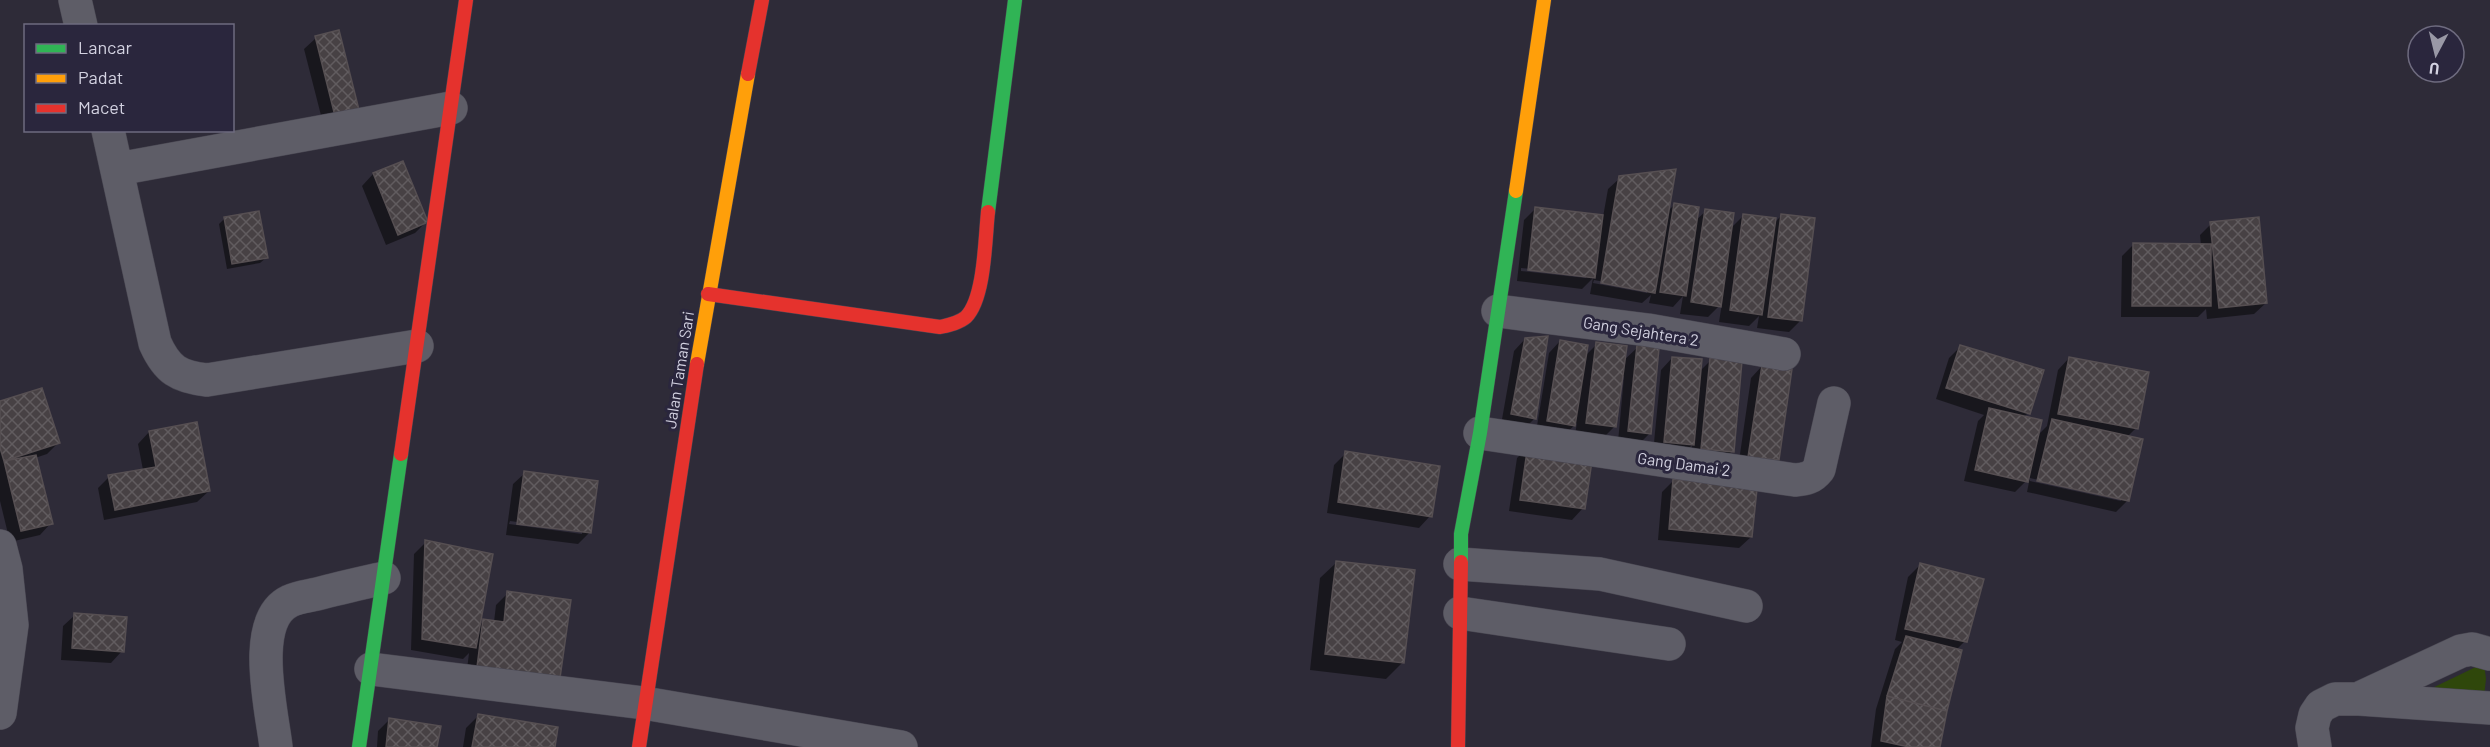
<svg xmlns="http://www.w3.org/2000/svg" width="2490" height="747" font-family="Barlow,sans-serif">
<defs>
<pattern id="building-cross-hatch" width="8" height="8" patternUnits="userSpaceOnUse" patternTransform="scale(1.5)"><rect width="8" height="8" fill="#474144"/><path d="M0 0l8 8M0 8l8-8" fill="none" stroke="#615c5f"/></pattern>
</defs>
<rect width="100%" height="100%" fill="#2e2b38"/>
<!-- grass -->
<path fill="#2f470b" d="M2484,663L2486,679L2484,697L2420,694Z"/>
<!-- shadow -->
<path fill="#0007" fill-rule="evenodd" d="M316,38L359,114L325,131L304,49Z
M402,163L426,222L415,233L386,245L362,186L373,174Z
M1620,178L1667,212L1674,205L1696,220L1706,211L1730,229L1744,215L1773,224L1781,216L1800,321L1789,332L1757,328L1759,316L1749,326L1719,322L1722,303L1708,317L1680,314L1683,296L1673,307L1649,303L1651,295L1642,303L1590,294L1593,278L1582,289L1517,281L1524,220L1536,208L1603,217L1608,189ZM1521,268L1586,275V278L1521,271ZM1594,280L1647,290V293L1593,283Z
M225,218L266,258L260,263L227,269L219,224Z
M2211,224L2266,303L2254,314L2207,319L2206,309L2198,317H2121L2122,256L2134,244L2201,246L2200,235Z
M1525,339L1535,418L1523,430L1501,425L1514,351Z
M1560,341L1585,356L1597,344L1623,361L1638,347L1650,433L1638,445L1618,442L1624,376H1621L1615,426L1603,438L1575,434L1577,423L1562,437L1536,432L1549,353Z
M1961,346L2028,413L2024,417L2037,436L2047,426L2058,370L2069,358L2136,428L2127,437V501L2116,512L2027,492L2030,477L2015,492L1964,481L1978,421L1984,415L1936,399L1949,358ZM2030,478L2121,498V501L2030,481Z
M1672,358L1700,371L1711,360L1732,451L1721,463L1690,460L1692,445L1681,456L1653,453L1661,370Z
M1762,366L1777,460L1766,471L1738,468L1751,378Z
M0,403L59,442L47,454L35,458L51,523L40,535L10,542L0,501Z
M149,432L209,491L197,502L104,520L98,488L109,477L143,470L138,444Z
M1529,446L1583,508L1572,520L1509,511L1517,458Z
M1346,453L1430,516L1419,528L1327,513L1334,465Z
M1699,469L1751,537L1739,548L1658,540L1662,492L1674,480L1687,482Z
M525,473L589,533L578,544L506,535L513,484ZM510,521L582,531V534L509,524Z
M426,542L478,626L484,621L494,622L496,605L508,593L569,601L466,678L469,653L463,659L411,650L414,554Z
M1337,562L1402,663L1386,679L1310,670L1320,578Z
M1920,565L1965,641L1956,650L1939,747H1871L1876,709L1895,649L1902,642L1895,640L1908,577Z
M75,615L122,651L111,663L61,660L63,626Z
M478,716L553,747H463L466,728Z
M390,719L436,747H377L378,731Z"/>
<!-- building -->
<path fill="url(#building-cross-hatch)" stroke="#564f52" stroke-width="1.5" d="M339,30L360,114L336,120L315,36Z
M403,161L428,222L398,235L373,173Z
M1676,169L1655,293L1601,283L1619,176Z
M1674,203L1699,207L1686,296L1660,292Z
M1535,207L1603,215L1595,278L1528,270Z
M1705,209L1734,213L1721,307L1691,302Z
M259,211L268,258L232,264L224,217Z
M1743,214L1776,218L1762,315L1730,310Z
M1781,214L1815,218L1802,321L1768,317Z
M2259,217L2267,303L2219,308L2210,222Z
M2133,243L2211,244V306H2132Z
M1548,336L1536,419L1511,414L1525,338Z
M1560,340L1588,345L1575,426L1547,421Z
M1596,342L1627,346L1616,427L1586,423Z
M1637,345L1659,348L1651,434L1628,431Z
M1960,345L2044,370L2030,414L1946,388Z
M1672,357L1702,359L1694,445L1664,442Z
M2069,357L2149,372L2138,429L2058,414Z
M1710,358L1742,361L1734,452L1701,449Z
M1762,365L1792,369L1779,460L1748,457Z
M42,388L60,443L4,461L0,448V401Z
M1989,408L2042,420L2028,482L1975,470Z
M2052,419L2143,439L2129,501L2037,481Z
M197,422L210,491L115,510L108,475L156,467L149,431Z
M1528,444L1593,454L1585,509L1520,500Z
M1345,451L1440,466L1432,517L1338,502Z
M36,455L53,524L21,531L4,461Z
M524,471L598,481L591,533L517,524Z
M1673,479L1757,489L1752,537L1669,529Z
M425,540L493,554L476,648L422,639Z
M1336,561L1415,570L1404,663L1325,654Z
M1920,563L1984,579L1967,642L1905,629Z
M507,591L571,600L560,678L477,667L483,619L504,622Z
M74,613L127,617L124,652L72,648Z
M1906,636L1962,650L1947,711L1887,696Z
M1887,696L1947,711L1940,747H1909L1881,741Z
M478,714L558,727L555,747H472Z
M389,718L441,726L437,747H386Z"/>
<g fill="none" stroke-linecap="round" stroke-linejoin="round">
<!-- street casing -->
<g stroke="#484651" stroke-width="34">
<path id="street" d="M75,0L81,26
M108,130L155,343C167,370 179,377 207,380L417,346
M118,169L451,108
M1498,311L1648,330L1784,354
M1480,433L1795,480C1806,479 1812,478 1819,469L1834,403
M0,546L6,569L12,625L0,713
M1460,564L1600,574L1746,606
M1460,613L1669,644
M371,669L644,703L901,747
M2362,697L2461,651L2472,649L2490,654
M276,747C272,711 249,620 290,601C298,597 309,596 317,594C339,588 362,583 384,578
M2315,747L2312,728L2315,715L2321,706L2335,699H2359L2490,708"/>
</g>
<!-- fast casing -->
<g stroke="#484651" stroke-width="15">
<path id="fast" d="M988,212L1015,0
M1461,562V534L1480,433L1516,191
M359,747L401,454"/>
</g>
<!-- slow casing -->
<g stroke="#484651" stroke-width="15">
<path id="slow" d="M1516,191L1544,0
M697,364L748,74"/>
</g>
<!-- jam casing -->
<g stroke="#484651" stroke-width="15">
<path id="jam" d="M748,74L762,0
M708,294L940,327C949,325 959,323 966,317C985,298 985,238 988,212
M401,454L466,0
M639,747L697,364
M1458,747L1461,562"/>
</g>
<!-- street -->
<use href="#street" stroke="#5e5d67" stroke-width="33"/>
<!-- fast -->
<use href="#fast" stroke="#30b455" stroke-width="14"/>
<!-- slow -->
<use href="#slow" stroke="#ff9f0a" stroke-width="14"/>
<!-- jam -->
<use href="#jam" stroke="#e5322d" stroke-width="14"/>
</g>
<g text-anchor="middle" stroke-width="6" stroke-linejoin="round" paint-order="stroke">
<!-- street labels -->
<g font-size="16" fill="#d3d2e1" stroke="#2a263d">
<text transform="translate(1641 331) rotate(9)" y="6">Gang Sejahtera 2</text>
<text transform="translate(679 370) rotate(-81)" y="6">Jalan Taman Sari</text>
<text transform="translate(1684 464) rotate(8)" y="6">Gang Damai 2</text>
</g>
</g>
<!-- legend -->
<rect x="24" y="24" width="210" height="108" fill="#2a263d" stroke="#6e6b7f" stroke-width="1.5"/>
<rect x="36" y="44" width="30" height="9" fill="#30b455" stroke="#6e6b7f" stroke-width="1.5"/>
<text x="78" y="54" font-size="18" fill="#d3d2e1">Lancar</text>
<rect x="36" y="74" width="30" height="9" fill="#ff9f0a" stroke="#6e6b7f" stroke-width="1.5"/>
<text x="78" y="84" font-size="18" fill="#d3d2e1">Padat</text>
<rect x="36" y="104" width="30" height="9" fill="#e5322d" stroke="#6e6b7f" stroke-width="1.5"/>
<text x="78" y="114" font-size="18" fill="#d3d2e1">Macet</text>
<!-- north arrow -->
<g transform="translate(2436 54) rotate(187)"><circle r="28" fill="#2a263d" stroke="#6e6b7f" stroke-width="1.5"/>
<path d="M0-4.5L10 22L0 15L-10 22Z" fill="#9998a6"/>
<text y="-9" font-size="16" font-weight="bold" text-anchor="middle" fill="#d3d2e1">U</text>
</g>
</svg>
